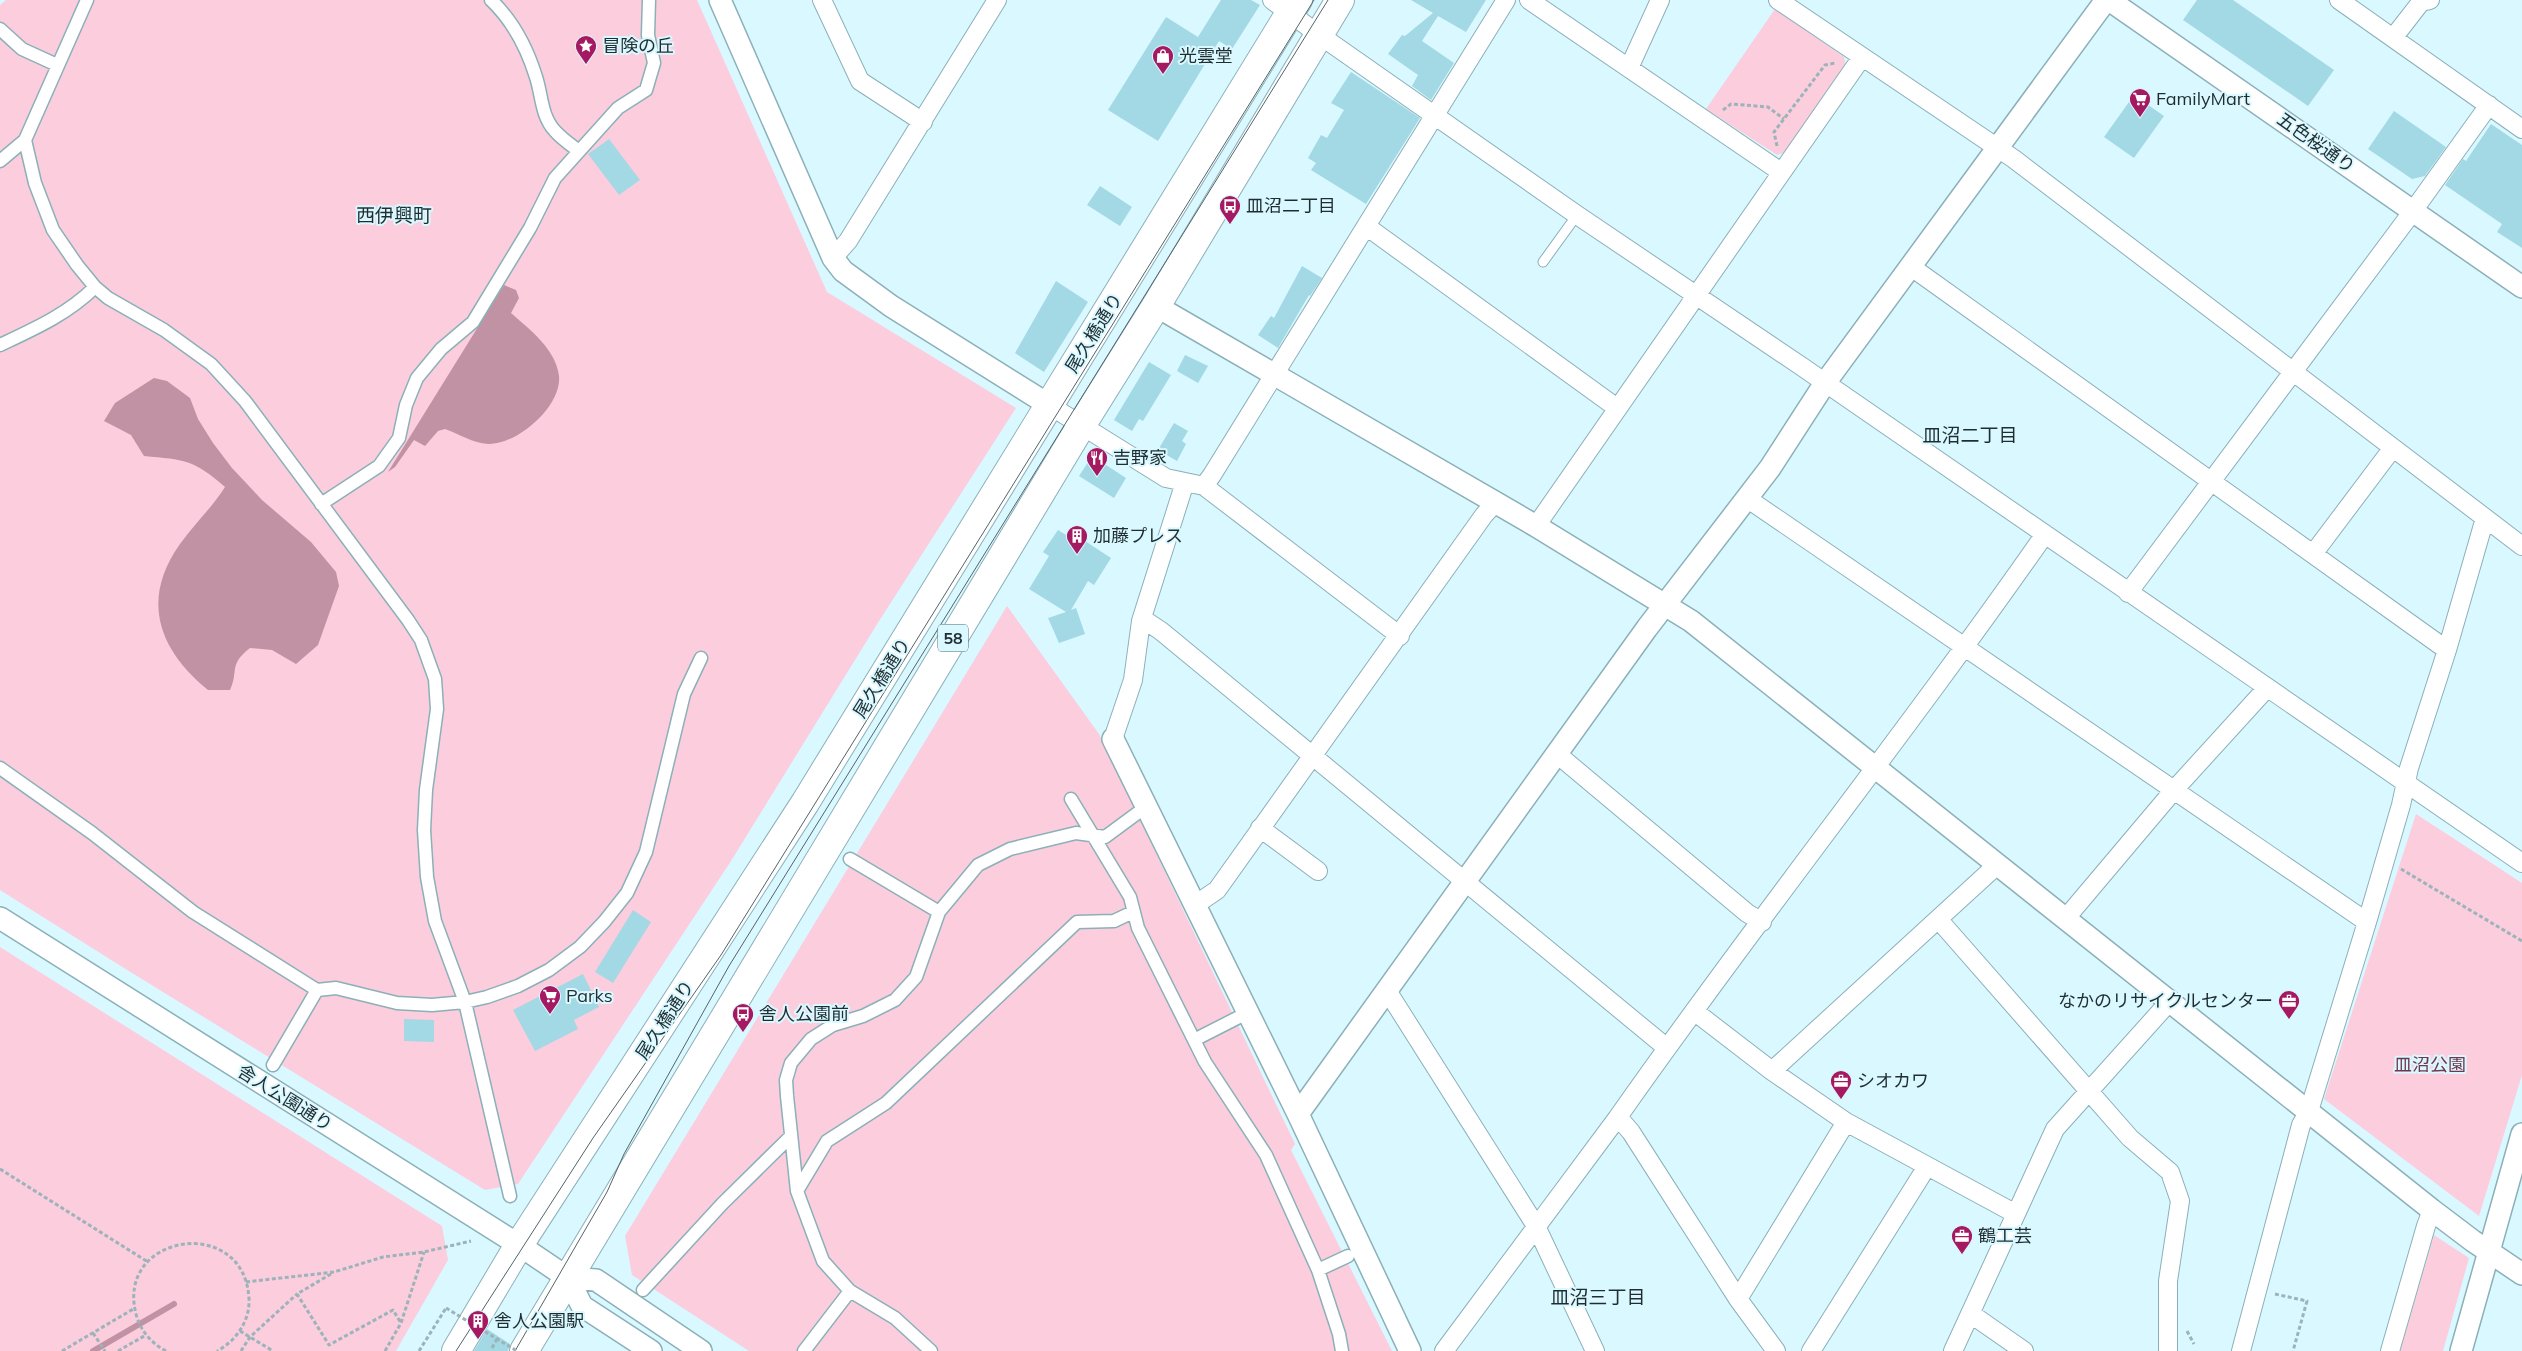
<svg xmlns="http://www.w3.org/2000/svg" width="2522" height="1351" font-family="Mulish,'Noto Sans JP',sans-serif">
<rect width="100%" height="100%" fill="#daf8ff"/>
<!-- green -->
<path fill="#fccddd" d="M6,0H697L827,292L1016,408L879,621L731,861L518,1184L485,1190L124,968L0,890V5Z
M1775,9L1844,57L1846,66L1786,152L1777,155L1706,109Z
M1007,606L1099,734L1295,1144L1291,1150L1392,1351H749L632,1275L625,1236Z
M2416,814L2522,883V1075L2479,1216L2324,1099Z
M0,947L442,1226L448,1260L396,1351H0Z
M2434,1235L2469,1258L2443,1351H2400Z"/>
<!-- water -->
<path fill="#c092a3" d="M504,285L516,290L519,298L511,313C529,329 556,349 559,376C562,406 517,445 488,444C473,443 459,434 445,429L438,431L425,446L414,440L395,467L388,472Z
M154,378L167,381L190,398L198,419L213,443L232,468L262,500L311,542L336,572L339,586L318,645L296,664L272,650L250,648C228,665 239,671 230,690H208C159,650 140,600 180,544C194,524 212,508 225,487C193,459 185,460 144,456L131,435L104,421L115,403Z"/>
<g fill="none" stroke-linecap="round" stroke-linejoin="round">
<!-- stream -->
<path stroke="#c092a3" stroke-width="6" d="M93,1351L174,1304"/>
</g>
<!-- building -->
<path fill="#a2d9e5" d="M1221,0H1251L1260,5L1232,49L1219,41L1158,141L1108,110L1166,17L1198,37Z
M1411,0H1486L1466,32L1438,16L1422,41L1454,63L1431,100L1412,86L1418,75L1388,54L1402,35L1405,36L1433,13Z
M2197,0H2233L2334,70L2308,106L2183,20Z
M1351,72L1420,118L1366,204L1311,170L1316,163L1308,158L1321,135L1327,138L1344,110L1331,103Z
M2134,95L2164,116L2134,158L2104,137Z
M2394,111L2446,147L2425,176L2412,179L2368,149Z
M2491,124L2522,145V248L2497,232L2502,224L2445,185L2463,159L2466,161Z
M609,139L640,180L619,195L588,154Z
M1100,186L1132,207L1120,226L1087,205Z
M1302,266L1322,278L1310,296L1309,295L1278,348L1258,335L1271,316L1274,318Z
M1056,281L1088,302L1044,372L1015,353Z
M1185,355L1208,366L1198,383L1177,371Z
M1149,362L1171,375L1143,421L1139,419L1132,431L1114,420Z
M1174,423L1188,431L1182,441L1186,444L1177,461L1158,450Z
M1092,456L1126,478L1114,498L1079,476Z
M1058,530L1079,543L1082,539L1111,558L1094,585L1088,581L1071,610L1076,608L1085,634L1059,643L1048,618L1066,612L1029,589L1049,556L1043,552Z
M633,910L651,922L613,983L595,972Z
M583,974L599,1007L574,1020L578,1029L535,1051L513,1010Z
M404,1019L434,1020V1042L404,1041Z
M487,1329L510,1344L508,1351H474Z"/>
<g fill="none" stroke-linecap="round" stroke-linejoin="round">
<!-- service casing -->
<g stroke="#8bb0b8" stroke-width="11">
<path id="service" d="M1543,262L1577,215"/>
</g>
<!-- pedestrian casing -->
<g stroke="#8bb0b8" stroke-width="15">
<path id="pedestrian" d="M87,0L25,140L35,183L53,230L77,265L95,287L108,298L164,330L211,364L245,401L408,620L421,640L435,679L437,709L426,790L424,830L427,877L435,921L465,1002L510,1196
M491,0C513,21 527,48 536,77C542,95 541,116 555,131C562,139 571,145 579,151
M0,29L22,49L57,65
M0,161L25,140
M0,345C34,329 68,314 95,287
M321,504L379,466L399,438L406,405L417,378L441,349L473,322L530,228L555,178L618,108L646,90L654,63L648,35L649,0
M0,768L92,833L193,912L317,990
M1071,799L1130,897L1138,928L1205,1062L1266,1155L1318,1270L1339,1334L1342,1351
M850,859L939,912
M1194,1040L1247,1013
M273,1065L317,990L336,988L397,1003L432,1005L465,1002L487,997L518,986L549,970L580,947L604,922L627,893L646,852L684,694L701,658
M797,1191L827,1141L886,1103L1077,922L1114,921L1133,912
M1318,1270L1348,1256
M643,1290L722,1204L790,1137
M850,1291L895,1318L931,1351
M804,1351L850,1291L823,1261L797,1191L787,1096L786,1080L791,1063L811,1039L833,1025L863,1016L895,1000L916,977L939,912L978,865L1010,849L1076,833L1105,837L1147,806"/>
</g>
<!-- minor casing -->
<g stroke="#8bb0b8" stroke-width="20">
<path id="minor" d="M822,0L860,81L923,122
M1272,0L1318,34L1577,215L1801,366L2522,863
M1529,0L1781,172
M1778,0L2014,159L2522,546
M2339,0L2522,129
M2393,38L2421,2L2430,0
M1629,68L1660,0
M1366,226L1617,408
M833,258L848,241L997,0
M1910,266L2447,650
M1049,405L1166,478L1185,482L1141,621L1133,680L1113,739
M1185,482L1204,486L1212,475L1506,0
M1204,486L1400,636
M1748,499L2367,922
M1536,526L1862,57
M2313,554L2392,449
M2128,593L2413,211L2489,105
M1141,621L1149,623L1161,631L1667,1048
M1557,754L1747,913L1762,922
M1260,828L1318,871
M1195,905L1217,890L1484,515L1495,503
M2066,918L2174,790L2266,689
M1938,919L2130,1138L2170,1172L2180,1201L2168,1281V1351
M1388,992L1536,1226L1595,1351
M1694,1011L1772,1071L1846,1122L2016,1214
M1772,1071L1997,865
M1738,1299L1846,1122
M1971,1314L2024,1351
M1444,1351L1618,1117
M1776,1351L1738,1299L1631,1132L1618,1117C1756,920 1907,732 2045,534
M1811,1351L1926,1168
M1953,1351L2055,1129L2170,1001
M2241,1351L2301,1125L2309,1111L2367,922L2401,805L2409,768L2447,650L2485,518
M2390,1351L2426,1226L2432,1210"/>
</g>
<!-- tertiary casing -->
<g stroke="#8bb0b8" stroke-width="24">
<path id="tertiary" d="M720,0L833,258L843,271L891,306L1049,405
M2109,0L2522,287
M1156,306L1536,526L1691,621L2432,1210L2473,1241L2522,1274
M1113,739L1298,1114L1410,1351
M0,918L519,1245L568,1278L582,1306L651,1351
M1298,1114L1647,628L1770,468L1825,383L2106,0
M568,1278L596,1280L701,1351
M2461,1351L2522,1134"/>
</g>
<!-- primary casing -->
<g stroke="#8bb0b8" stroke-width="30">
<path id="primary" d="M456,1351L519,1245L805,803L1298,0
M524,1351L1081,426L1156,306L1340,0"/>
</g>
<!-- path -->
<path stroke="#9bb3b9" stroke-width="3" stroke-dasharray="4 2.5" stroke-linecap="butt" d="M1723,110L1731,104L1768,107L1784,119
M1777,146L1774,132L1825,65L1835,63
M2401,869L2522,941
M0,1169L148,1262
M331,1274L297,1294L329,1345L393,1310L401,1323
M246,1282L334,1272L383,1257L424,1252L471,1241
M2275,1294L2307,1301L2293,1351
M240,1331L273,1351
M2187,1331L2194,1344
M93,1333L105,1351
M492,1348L497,1339
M62,1351L135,1308
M118,1351L146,1335
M166,1351C151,1343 140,1330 136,1314C115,1233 245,1214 249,1299C250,1321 236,1341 217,1351
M241,1351L250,1337L297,1294
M385,1351L401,1323L424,1252
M419,1351L446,1308"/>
<!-- service -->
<use href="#service" stroke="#fff" stroke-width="9"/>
<!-- pedestrian -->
<use href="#pedestrian" stroke="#fff" stroke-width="12"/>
<!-- minor -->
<use href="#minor" stroke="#fff" stroke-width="18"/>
<!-- tertiary -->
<use href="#tertiary" stroke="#fff" stroke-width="21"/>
<!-- primary -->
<use href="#primary" stroke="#fff" stroke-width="28"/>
<!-- tram -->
<path stroke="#526569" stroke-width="1" d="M456,1351L593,1138L721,955L1314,0
M515,1351L607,1192L624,1154L729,966L1328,0"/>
<!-- path-bridge -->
<path stroke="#9bb3b9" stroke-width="3" stroke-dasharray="4 2.5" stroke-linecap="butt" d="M446,1308L517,1351"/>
</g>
<!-- icons -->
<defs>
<g id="sight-pin" transform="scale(1.125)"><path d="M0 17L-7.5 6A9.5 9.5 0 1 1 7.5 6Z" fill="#a41961" stroke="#daf8ff"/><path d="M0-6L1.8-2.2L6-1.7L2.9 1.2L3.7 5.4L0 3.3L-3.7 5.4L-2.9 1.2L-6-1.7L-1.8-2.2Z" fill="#fff"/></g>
<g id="shop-pin" transform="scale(1.125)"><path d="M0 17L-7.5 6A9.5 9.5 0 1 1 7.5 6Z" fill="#a41961" stroke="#daf8ff"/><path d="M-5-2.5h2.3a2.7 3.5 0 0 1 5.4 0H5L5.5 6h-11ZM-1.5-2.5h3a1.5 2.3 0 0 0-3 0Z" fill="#fff"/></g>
<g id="supermarket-pin" transform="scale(1.125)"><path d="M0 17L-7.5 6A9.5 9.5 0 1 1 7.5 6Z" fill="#a41961" stroke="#daf8ff"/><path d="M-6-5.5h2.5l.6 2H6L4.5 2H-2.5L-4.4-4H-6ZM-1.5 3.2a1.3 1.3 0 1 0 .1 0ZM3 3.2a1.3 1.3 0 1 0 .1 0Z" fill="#fff"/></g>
<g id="bus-pin" transform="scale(1.125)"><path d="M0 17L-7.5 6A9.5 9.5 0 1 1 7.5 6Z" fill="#a41961" stroke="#daf8ff"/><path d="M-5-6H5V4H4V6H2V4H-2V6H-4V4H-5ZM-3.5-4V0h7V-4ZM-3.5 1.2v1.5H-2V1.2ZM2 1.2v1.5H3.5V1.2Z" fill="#fff"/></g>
<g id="restaurant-pin" transform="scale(1.125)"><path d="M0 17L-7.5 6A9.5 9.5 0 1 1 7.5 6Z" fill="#a41961" stroke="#daf8ff"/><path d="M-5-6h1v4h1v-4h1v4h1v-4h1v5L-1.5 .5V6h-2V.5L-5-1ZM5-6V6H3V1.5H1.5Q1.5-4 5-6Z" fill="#fff"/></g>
<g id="building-pin" transform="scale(1.125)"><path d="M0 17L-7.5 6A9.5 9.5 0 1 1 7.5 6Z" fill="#a41961" stroke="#daf8ff"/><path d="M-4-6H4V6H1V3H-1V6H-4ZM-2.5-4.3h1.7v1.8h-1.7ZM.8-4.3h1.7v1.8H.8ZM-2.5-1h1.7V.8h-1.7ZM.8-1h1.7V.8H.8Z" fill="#fff"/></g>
<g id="office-pin" transform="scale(1.125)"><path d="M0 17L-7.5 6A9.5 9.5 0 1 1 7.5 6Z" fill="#a41961" stroke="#daf8ff"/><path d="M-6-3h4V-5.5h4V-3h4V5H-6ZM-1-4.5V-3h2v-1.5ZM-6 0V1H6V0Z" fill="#fff"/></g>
</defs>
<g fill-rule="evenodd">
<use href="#sight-pin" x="586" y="46"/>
<use href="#shop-pin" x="1163" y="56"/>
<use href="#supermarket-pin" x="2140" y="99"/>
<use href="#bus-pin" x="1230" y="206"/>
<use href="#restaurant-pin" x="1097" y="458"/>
<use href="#building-pin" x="1077" y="536"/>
<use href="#supermarket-pin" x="550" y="996"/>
<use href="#office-pin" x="2289" y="1001"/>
<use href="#bus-pin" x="743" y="1014"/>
<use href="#office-pin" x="1841" y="1081"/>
<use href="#office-pin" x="1962" y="1236"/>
<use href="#building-pin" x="478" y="1321"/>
</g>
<g text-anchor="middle" stroke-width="4" stroke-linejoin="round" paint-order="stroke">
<!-- shield labels -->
<rect fill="#daf8ff" stroke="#576a6f" stroke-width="1" x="938" y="624.5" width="30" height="27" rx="4"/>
<g font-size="16" font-weight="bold" fill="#1f2d31">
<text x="953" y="644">58</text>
</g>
<!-- poi labels -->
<g font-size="18" fill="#1f2d31" stroke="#daf8ff" text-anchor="start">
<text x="602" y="52">冒険の丘</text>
<text x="1179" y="62">光雲堂</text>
<text x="2156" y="105">FamilyMart</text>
<text x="1246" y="212">皿沼二丁目</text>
<text x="1113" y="464">吉野家</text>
<text x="1093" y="542">加藤プレス</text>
<text x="566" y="1002">Parks</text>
<text x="2273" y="1007" text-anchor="end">なかのリサイクルセンター</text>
<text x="759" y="1020">舎人公園前</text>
<text x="1857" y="1087">シオカワ</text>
<text x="1978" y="1242">鶴工芸</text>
<text x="494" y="1327">舎人公園駅</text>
</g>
<!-- street labels -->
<g font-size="18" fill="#1f2d31" stroke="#daf8ff">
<text transform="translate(2316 143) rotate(35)" y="6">五色桜通り</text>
<text transform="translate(1094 333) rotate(-58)" y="6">尾久橋通り</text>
<text transform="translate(882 678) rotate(-58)" y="6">尾久橋通り</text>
<text transform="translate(665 1020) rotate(-57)" y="6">尾久橋通り</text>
<text transform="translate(285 1098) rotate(32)" y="6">舎人公園通り</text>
</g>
<!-- park labels -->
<g font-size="18" fill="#72364f" stroke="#daf8ff">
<text x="2430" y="1071">皿沼公園</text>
</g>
<!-- neighbourhood labels -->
<g font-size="19" fill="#1f2d31" stroke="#daf8ff">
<text x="394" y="222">西伊興町</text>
<text x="1970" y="442">皿沼二丁目</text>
<text x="1598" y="1304">皿沼三丁目</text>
</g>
</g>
</svg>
